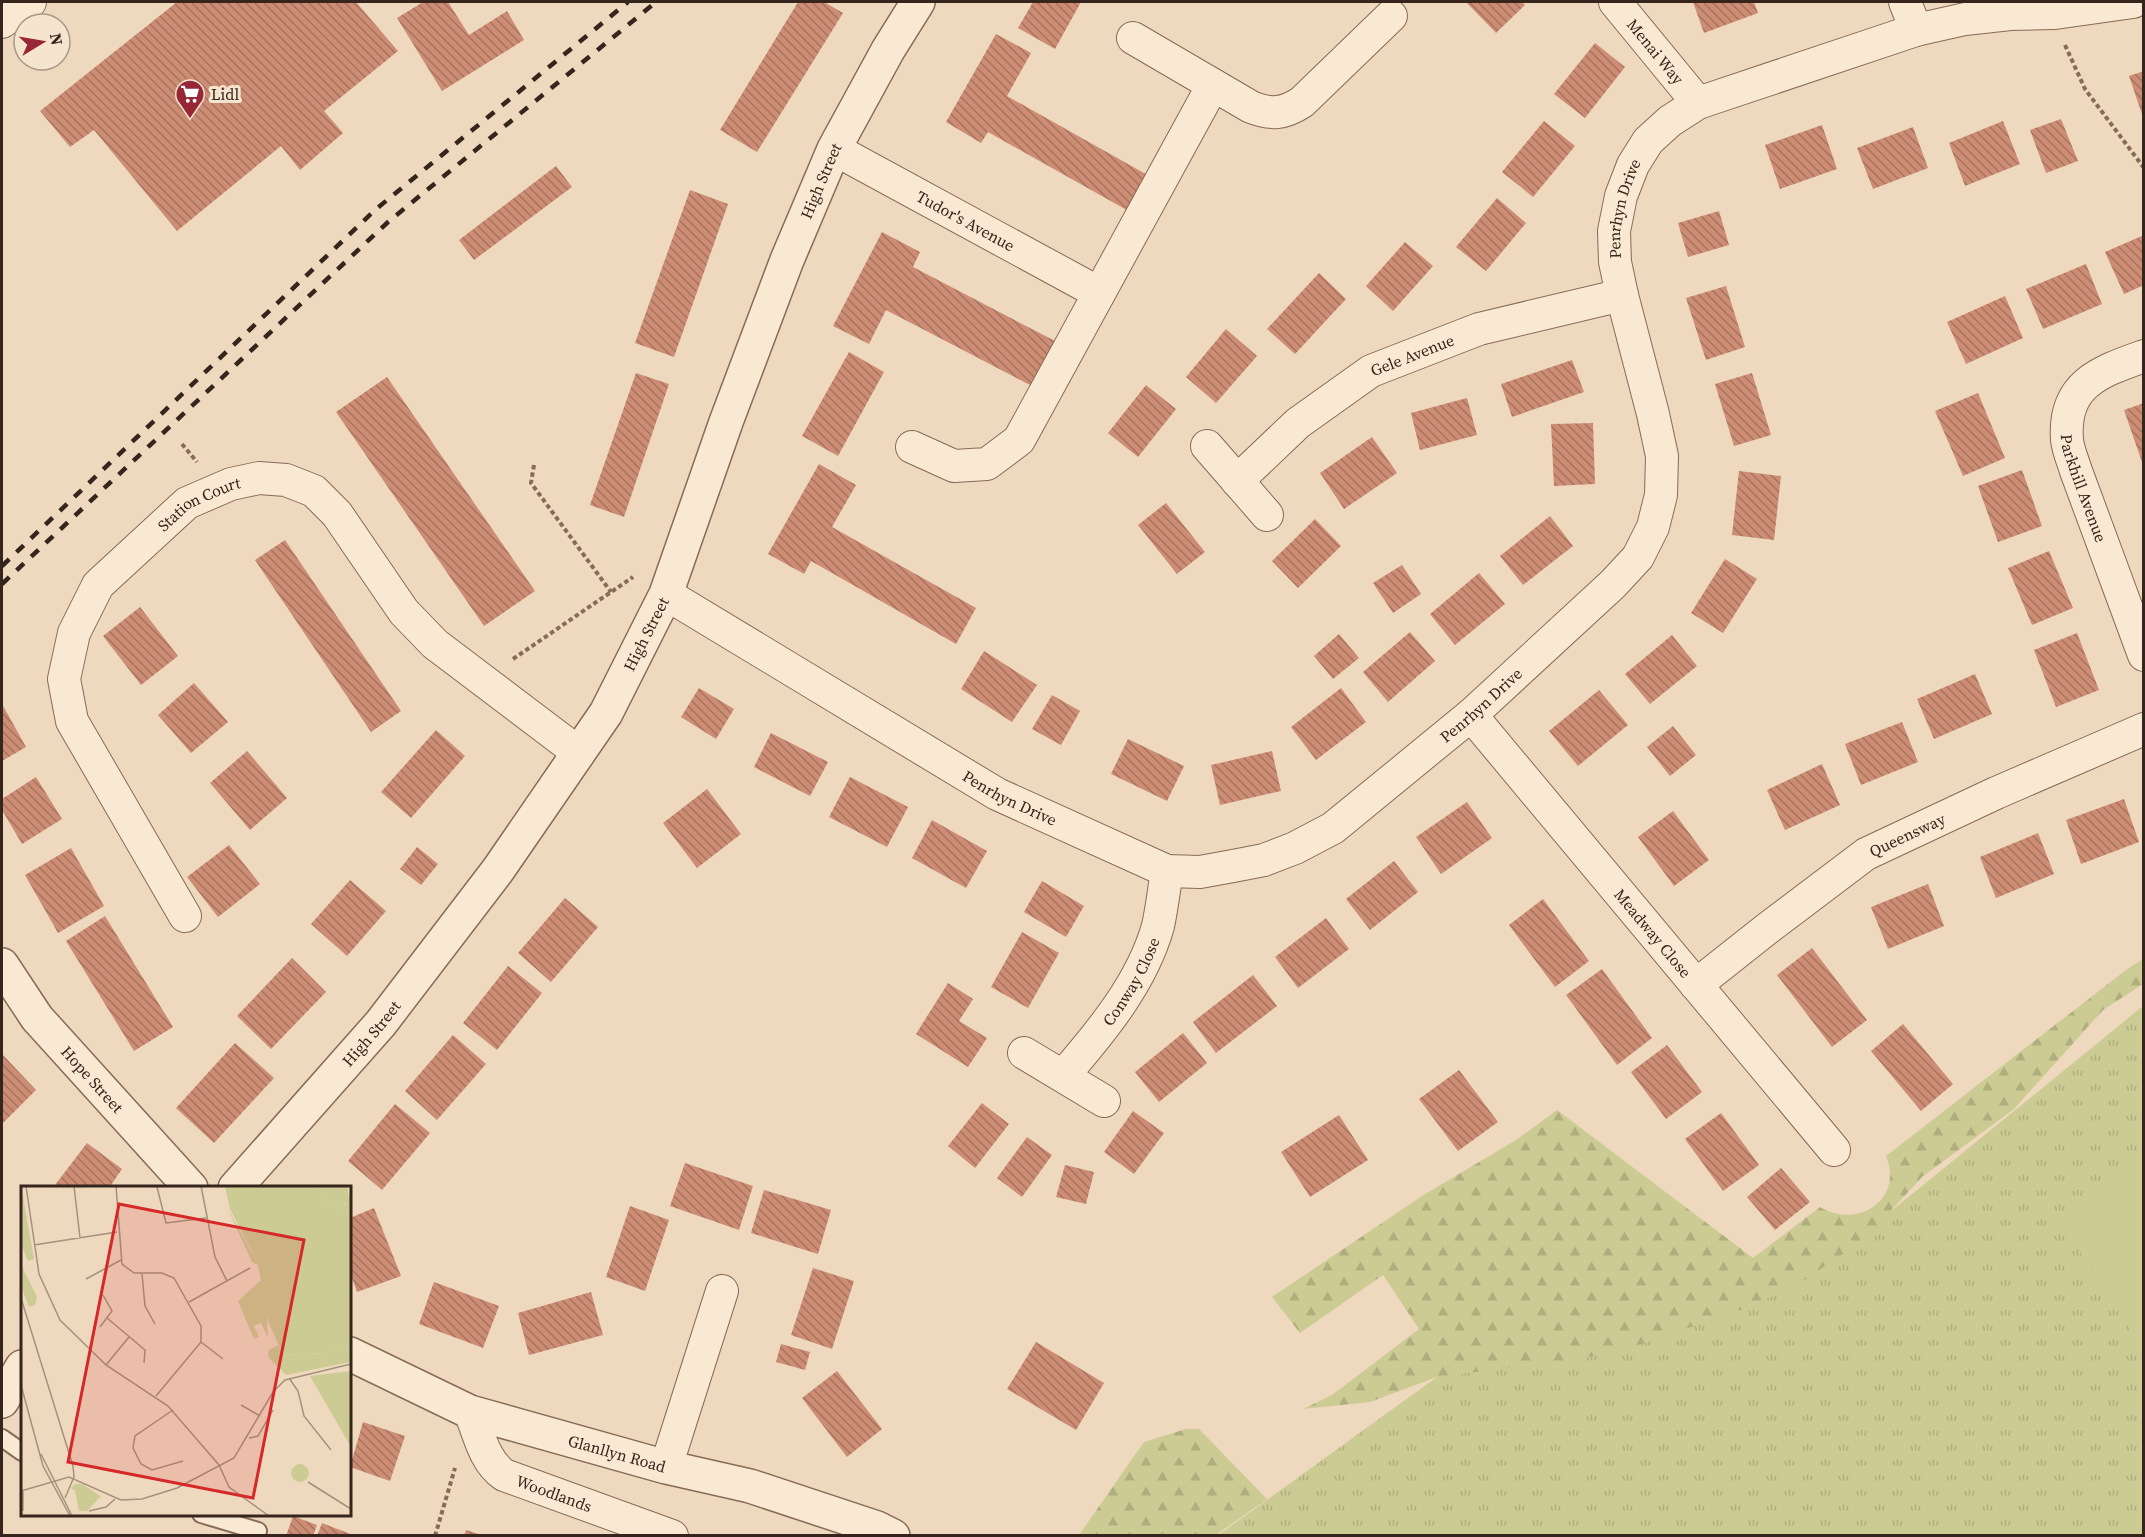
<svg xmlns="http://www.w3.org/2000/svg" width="2145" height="1537" font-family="'Source Serif 4',serif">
<defs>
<pattern id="grass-tufts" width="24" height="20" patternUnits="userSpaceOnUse" patternTransform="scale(1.5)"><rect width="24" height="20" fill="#cccb93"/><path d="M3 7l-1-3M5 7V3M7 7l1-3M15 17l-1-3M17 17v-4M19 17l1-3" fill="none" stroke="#b0ae7e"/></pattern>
<pattern id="forest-firs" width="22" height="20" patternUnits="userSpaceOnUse" patternTransform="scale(1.5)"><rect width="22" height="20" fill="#cccb93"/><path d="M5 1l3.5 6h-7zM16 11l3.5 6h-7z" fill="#b0ae7e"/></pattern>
<pattern id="building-back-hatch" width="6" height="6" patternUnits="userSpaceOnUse" patternTransform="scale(1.5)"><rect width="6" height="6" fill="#cd8d74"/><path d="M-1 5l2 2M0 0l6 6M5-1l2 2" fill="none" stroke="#a7735e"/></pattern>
</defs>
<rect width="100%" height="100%" fill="#eed9bf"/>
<!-- grass -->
<path fill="url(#grass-tufts)" d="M2143,1006V1535L1217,1536L1437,1377L1890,1212Z"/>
<!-- forest -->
<path fill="url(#forest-firs)" d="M2143,959V984L2103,1010L2014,1109L1922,1177L1864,1240L1800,1283L1749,1307L1642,1344L1576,1360L1437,1377L1370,1402L1303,1409L1332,1395L1419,1329L1383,1275L1300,1333L1272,1297L1422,1196L1516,1140L1557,1110L1753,1258L1820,1207C1858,1230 1904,1199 1886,1156L2126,970Z
M1186,1429H1199L1267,1499L1216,1535H1079L1144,1442Z"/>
<!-- pitch -->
<path fill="#cccb93" d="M2143,1164V1349L2059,1219Z"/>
<!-- building -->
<path fill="url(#building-back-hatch)" d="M177,2H356L398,51L324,111L343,133L300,170L281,146L177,231L94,130L70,147L40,111Z
M423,2H448L469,35L507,11L524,40L442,91L397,18Z
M798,2H824L843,13L757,152L720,130Z
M1033,2H1081L1055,49L1018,28Z
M1466,2H1522L1525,5L1496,33Z
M1693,2H1754L1758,13L1704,33Z
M996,34L1031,53L1007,96L1151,177L1132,213L988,132L981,143L946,122Z
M1595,43L1625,67L1585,118L1554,94Z
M2144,71V117H2143L2129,76Z
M2061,119L2078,161L2046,173L2030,130Z
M1544,121L1575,146L1533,197L1502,172Z
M2003,121L2020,164L1965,186L1949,143Z
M1822,125L1837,169L1780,189L1765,145Z
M1913,127L1928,168L1873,189L1857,148Z
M556,166L572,187L474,260L459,240Z
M690,190L728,204L674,357L635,343Z
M1497,198L1526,223L1486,271L1456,247Z
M1719,211L1729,245L1688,257L1678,223Z
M882,232L920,252L913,267L1057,342L1034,387L886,310L869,344L833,326Z
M2144,235V285L2124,294L2105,252Z
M1405,242L1433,266L1393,311L1366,286Z
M2086,264L2102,304L2043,329L2026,289Z
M1319,273L1346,299L1295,354L1267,329Z
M1726,286L1745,347L1706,360L1686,298Z
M2005,296L2023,338L1966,364L1947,322Z
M1226,329L1257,356L1216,403L1186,377Z
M849,352L884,372L838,456L802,436Z
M1572,360L1584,392L1512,417L1501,384Z
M636,373L669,384L624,517L590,505Z
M1752,373L1771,435L1734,446L1715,384Z
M387,377L535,591L484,626L336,412Z
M1146,385L1176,409L1138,457L1108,433Z
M1978,393L2005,458L1963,476L1935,411Z
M1467,398L1477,435L1420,450L1411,413Z
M2144,403V465H2143L2124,410Z
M1593,423L1595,484L1554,486L1551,424Z
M1372,437L1397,473L1344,509L1320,473Z
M819,464L856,485L832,527L976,608L956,644L811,561L804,574L768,554Z
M2022,470L2042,526L1998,542L1978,486Z
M1739,471L1781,476L1774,540L1732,535Z
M1166,503L1205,552L1177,574L1138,525Z
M1550,516L1573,546L1523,585L1500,556Z
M1315,519L1341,546L1298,588L1272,561Z
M285,540L401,711L371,732L255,560Z
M2049,551L2073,608L2032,625L2008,568Z
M1725,559L1757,579L1723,633L1691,613Z
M1402,565L1421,594L1393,613L1373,583Z
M1479,573L1505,604L1455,645L1430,614Z
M140,607L178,656L141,685L103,636Z
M1410,632L1435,661L1388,702L1363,672Z
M2077,633L2099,690L2056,707L2034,650Z
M1339,634L1359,658L1333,679L1314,656Z
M1672,635L1697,666L1650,704L1625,674Z
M984,651L1037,685L1012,722L961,689Z
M1975,674L1992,714L1934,739L1917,699Z
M194,683L228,722L191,753L158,715Z
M699,688L734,709L716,739L681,717Z
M1341,688L1366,722L1316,760L1291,727Z
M1599,690L1628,725L1578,766L1549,731Z
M1052,695L1080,711L1061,745L1032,729Z
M2,704L26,747L2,761Z
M1902,722L1918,762L1861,785L1845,744Z
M1673,726L1696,755L1670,776L1647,747Z
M436,730L465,756L411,818L381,792Z
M771,733L828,762L810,796L754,767Z
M1128,739L1184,766L1167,801L1111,774Z
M247,751L287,798L250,830L210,783Z
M1272,751L1281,791L1220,805L1211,765Z
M1822,764L1840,805L1785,830L1767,790Z
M36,777L62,819L22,844L2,810V799Z
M850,777L908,807L887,847L829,817Z
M707,789L741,834L697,868L663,823Z
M2124,799L2139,842L2081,864L2066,820Z
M1467,802L1492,838L1441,874L1416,837Z
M1673,811L1709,860L1674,886L1638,837Z
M932,820L987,851L966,888L912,858Z
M2038,833L2054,874L1996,898L1980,857Z
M229,845L260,884L218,917L187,877Z
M417,847L438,864L421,885L400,869Z
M71,848L104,906L58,933L25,875Z
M1394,861L1418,892L1370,930L1346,899Z
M350,880L386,911L347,956L311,924Z
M1042,881L1084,906L1066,937L1024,912Z
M1928,884L1944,926L1888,949L1871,907Z
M565,898L598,927L551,982L518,953Z
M1543,899L1589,961L1555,987L1509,925Z
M105,916L173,1027L134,1051L66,941Z
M1326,918L1349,949L1298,988L1275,957Z
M1022,932L1059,953L1028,1008L991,987Z
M1812,948L1867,1020L1832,1047L1777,975Z
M292,958L326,992L271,1049L237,1016Z
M508,966L542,993L497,1050L463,1023Z
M1602,969L1652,1038L1617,1065L1566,995Z
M1253,975L1277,1006L1216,1053L1193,1022Z
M948,983L973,999L959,1021L987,1038L968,1067L916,1034Z
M1903,1024L1953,1084L1921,1111L1871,1051Z
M1183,1033L1207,1063L1159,1102L1135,1072Z
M453,1035L486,1064L437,1120L405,1091Z
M235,1043L274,1078L214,1143L176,1108Z
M1667,1045L1702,1092L1666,1119L1631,1072Z
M2,1054L36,1090L2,1124Z
M1459,1070L1498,1122L1458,1151L1419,1099Z
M982,1103L1009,1124L975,1168L948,1146Z
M395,1104L430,1133L382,1190L348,1161Z
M1133,1111L1164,1133L1134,1174L1104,1152Z
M1721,1113L1759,1165L1723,1191L1685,1139Z
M1339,1115L1368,1160L1310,1197L1281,1152Z
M1027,1137L1052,1155L1022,1197L997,1178Z
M87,1143L122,1169L109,1188H58L55,1185Z
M685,1163L753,1186L739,1230L670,1206Z
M1065,1165L1094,1172L1086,1204L1056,1197Z
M1781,1168L1810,1202L1775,1230L1747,1197Z
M764,1190L831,1210L818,1254L751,1233Z
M630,1206L669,1220L645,1291L606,1277Z
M374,1208L401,1276L357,1292L350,1272V1218Z
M813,1268L854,1281L832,1349L791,1335Z
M434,1282L499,1306L483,1348L419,1324Z
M591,1292L603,1335L529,1355L518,1313Z
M1036,1342L1104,1383L1076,1430L1007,1389Z
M781,1344L810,1352L805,1370L776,1362Z
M837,1371L882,1429L847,1457L802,1398Z
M363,1422L405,1436L390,1481L350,1467Z
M293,1516L317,1525L313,1536H286Z
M322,1523L353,1535V1536H317Z
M466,1530L482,1535V1536H464Z"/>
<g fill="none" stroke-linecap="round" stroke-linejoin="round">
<!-- service casing -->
<g stroke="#876a57" stroke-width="20">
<path id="service" d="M2,1438L22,1452
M201,1514L258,1531"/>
</g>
<!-- minor casing -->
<g stroke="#876a57" stroke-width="34">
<g id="minor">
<path id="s1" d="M1615,2L1698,103"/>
<path d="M1905,2L1916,30"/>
<path d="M2,22L30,2"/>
<path d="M1133,38L1251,107C1271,115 1284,114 1302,102L1391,16"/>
<path id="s2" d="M834,149L1099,293"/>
<path id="s3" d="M2144,356C2099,372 2063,384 2067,440C2068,450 2073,461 2076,471L2144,655"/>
<path d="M1207,446L1267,515"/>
<path d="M912,447L954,466L987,464L1019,440L1213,85"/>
<path id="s4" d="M1237,481L1298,423L1371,371L1479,329L1622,295"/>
<path id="s5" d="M666,594L997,794L1167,871L1200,872L1233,866L1264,860L1295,848L1333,828L1471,715L1613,584L1638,557L1653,527L1661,495L1662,456L1653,414L1622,295L1615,262L1614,231L1621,196L1633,165L1648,141L1670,121L1698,103L1916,30L1965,19L2010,14L2055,13L2133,2"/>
<path id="s6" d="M1471,715L1834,1150"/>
<path id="s7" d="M185,916L72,721L64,679L74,633L98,585L187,503L231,484L259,478L286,480L314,491L337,514L404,612L435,644L579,753"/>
<path id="s8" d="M1696,985L1768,928L1866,854L1996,793L2144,729"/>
<path d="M1024,1053L1104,1101"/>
<path id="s9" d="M1063,1076C1101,1032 1142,983 1158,926C1162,908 1164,889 1167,871"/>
<path id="s10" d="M470,1412C479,1434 484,1461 504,1475L672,1536"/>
<path d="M666,1467L722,1291"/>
</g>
</g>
<!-- tertiary casing -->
<g stroke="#876a57" stroke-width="36">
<g id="tertiary">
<path id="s11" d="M2,965L37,1018L191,1188"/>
<path id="s12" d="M235,1188L381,1023L498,870L606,713L666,594L726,422L787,260L834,149L888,50L918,2"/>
<path id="s13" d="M350,1354L470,1412L666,1467L750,1486L877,1528L893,1536"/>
<path d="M2,1401L22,1367"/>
</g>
</g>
<!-- path -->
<path stroke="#876a57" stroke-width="4" stroke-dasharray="4.5 3" stroke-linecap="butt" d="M2065,45L2085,89L2144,168
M182,444L197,462
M534,465L531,483L611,592
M513,659L633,577
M435,1536L455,1468"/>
<!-- service -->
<use href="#service" stroke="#f9e8d2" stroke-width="16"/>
<!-- minor -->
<use href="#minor" stroke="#f9e8d2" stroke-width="32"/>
<!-- tertiary -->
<use href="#tertiary" stroke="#f9e8d2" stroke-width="33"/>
<!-- rail -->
<path stroke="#36251c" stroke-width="4.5" stroke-dasharray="10 10" stroke-linecap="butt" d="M2,566L375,210L628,2
M2,584L388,222L656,2"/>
</g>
<!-- icons -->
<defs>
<g id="supermarket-pin" transform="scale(1.5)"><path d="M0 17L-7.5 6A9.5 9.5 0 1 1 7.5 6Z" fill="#972636" stroke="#f6e5ce"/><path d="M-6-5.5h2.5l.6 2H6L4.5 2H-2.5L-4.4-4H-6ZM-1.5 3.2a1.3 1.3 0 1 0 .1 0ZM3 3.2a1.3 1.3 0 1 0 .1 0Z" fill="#fff"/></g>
</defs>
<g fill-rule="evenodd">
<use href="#supermarket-pin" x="190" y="94"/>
</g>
<g text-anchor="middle" stroke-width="6" stroke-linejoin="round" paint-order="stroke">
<!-- street labels -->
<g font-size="16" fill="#36251c" stroke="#f6e5ce">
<text dy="6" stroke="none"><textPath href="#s1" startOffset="64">Menai Way</textPath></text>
<text dy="6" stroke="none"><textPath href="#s12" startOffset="1178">High Street</textPath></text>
<text dy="6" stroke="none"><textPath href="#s5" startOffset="1516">Penrhyn Drive</textPath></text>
<text dy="6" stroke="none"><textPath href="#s2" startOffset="150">Tudor's Avenue</textPath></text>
<text dy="6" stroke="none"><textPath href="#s4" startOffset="218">Gele Avenue</textPath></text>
<text dy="6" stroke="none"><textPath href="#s3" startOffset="177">Parkhill Avenue</textPath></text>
<text dy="6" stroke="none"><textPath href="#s7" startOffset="500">Station Court</textPath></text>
<text dy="6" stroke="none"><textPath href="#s12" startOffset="692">High Street</textPath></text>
<text dy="6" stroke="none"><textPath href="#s5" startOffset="940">Penrhyn Drive</textPath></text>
<text dy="6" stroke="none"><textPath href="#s5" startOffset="400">Penrhyn Drive</textPath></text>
<text dy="6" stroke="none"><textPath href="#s8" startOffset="260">Queensway</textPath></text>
<text dy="6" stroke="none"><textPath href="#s6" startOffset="284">Meadway Close</textPath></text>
<text dy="6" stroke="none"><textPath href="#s9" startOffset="117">Conway Close</textPath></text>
<text dy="6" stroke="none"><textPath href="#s12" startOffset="206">High Street</textPath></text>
<text dy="6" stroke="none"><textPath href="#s11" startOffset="146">Hope Street</textPath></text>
<text dy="6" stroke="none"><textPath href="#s13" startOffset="286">Glanllyn Road</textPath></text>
<text dy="6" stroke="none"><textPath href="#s10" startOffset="126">Woodlands</textPath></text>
</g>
<!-- poi labels -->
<g font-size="16" fill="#36251c" stroke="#f6e5ce" text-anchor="start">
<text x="211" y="100">Lidl</text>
</g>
</g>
<!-- overview -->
<g transform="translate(21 1186)">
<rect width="330" height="330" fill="#eed9bf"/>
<path d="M204,0H298L306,18L330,30V159L303,167L262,169L247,135L237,77L209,23ZM308,0H327V19L317,12ZM0,78L16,111L14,119L8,121L0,100ZM330,185V261L289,190ZM270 287a9 9 0 1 1 18 0a9 9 0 1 1-18 0ZM54,298H61L80,310L66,325H58L54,305L50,302Z" fill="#cccb93"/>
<path d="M0,0L13,73L7,75L0,58ZM298,0H308L325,19L330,0V30L306,18ZM206,21L244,90L247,152L240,137L233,140L238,151L233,153L217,115L240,94L237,79L231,76ZM257,159L262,169L303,167L330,159V176L265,189L248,172L247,165Z" fill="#cccb93"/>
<path d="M258,0H292L305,31L242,57L225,14Z" fill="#cccb93"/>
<path fill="none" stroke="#a4917e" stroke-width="1.5" d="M5,0L18,88L39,134L85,179L147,220L198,279L208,301L248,330M53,0L59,52M95,0L101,78L113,87H141L153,92L180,140V156L135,210M180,0L194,71L206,95M136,1L145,37L185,32M13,59L96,46M121,88L124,120L134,138M65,93L100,74M0,112L52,280L53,291L44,312M168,116L229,82M86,132L124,164L123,177M79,141L91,125L82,109M180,156L202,173M85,179L108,151M268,192L277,205L283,230L310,264M0,199L22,280L49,330M220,219L239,230M152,224L114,250L112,262L120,278L131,284L162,275M228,252L237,250L252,224M20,268L51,330M287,296L330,323M0,305L48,291L100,314L121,313L156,302L213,272L252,206L264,194L330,178M2,305V325M68,325L85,321L94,313"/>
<path fill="#d62828" fill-opacity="0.15" stroke="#d62828" stroke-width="3" d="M98,18L283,54L232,312L47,276Z"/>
<rect width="330" height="330" fill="none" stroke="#36251c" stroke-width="3"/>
</g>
<!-- border -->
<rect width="2145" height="1537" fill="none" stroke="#36251c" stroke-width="6"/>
<!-- north arrow -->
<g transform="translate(42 42) rotate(79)"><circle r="28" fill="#f6e5ce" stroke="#a99887" stroke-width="1.5"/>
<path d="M0-4.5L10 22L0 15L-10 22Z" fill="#972636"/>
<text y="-9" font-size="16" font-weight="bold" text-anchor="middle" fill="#36251c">N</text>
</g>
</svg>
